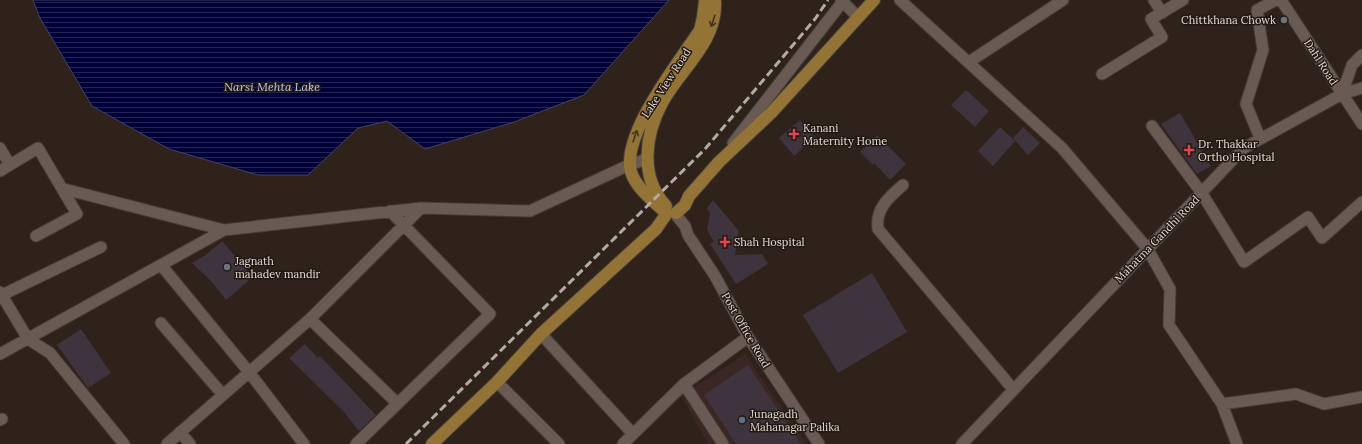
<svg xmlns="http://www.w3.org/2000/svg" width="1362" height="444" font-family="Lora,serif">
<defs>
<pattern id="water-rules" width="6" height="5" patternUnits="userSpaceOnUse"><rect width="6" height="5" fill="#000039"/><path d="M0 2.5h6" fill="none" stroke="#252555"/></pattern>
</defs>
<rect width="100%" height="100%" fill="#2e221b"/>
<!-- commercial -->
<path fill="#3a2724" d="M745,354L806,444H708L681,396Z"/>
<!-- water -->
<path fill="url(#water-rules)" stroke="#444168" d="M33,0H669L584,95L514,122L425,149L387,121L358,128L308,175H258L169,149L92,106L40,18Z"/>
<!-- building -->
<path fill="#3f343e" d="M966,90L989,111L975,127L951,105Z
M1180,113L1211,166L1197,174L1161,124Z
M800,120L815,137L794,156L779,138Z
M1000,127L1015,141L993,166L978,151Z
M1023,127L1040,143L1028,155L1013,138Z
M877,135L906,164L890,180L874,163L873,165L860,152Z
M713,200L739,231L735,255L762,254L768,264L736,284L710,244L714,242L707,230L710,213L707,208Z
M222,241L253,277L226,300L211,281L192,263L207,254Z
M872,273L907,332L838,373L803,315Z
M81,329L111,373L88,388L57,345Z
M305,344L318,358L320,356L376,415L359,431L343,411L289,358Z
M748,365L801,444H736L704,395Z"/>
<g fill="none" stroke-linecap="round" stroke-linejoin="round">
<!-- minor casing -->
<g stroke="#473d37" stroke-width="13">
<path id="minor" d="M841,0L858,17
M900,0L1062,148L1147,248L1170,289L1169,325L1222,404L1237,444
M1154,0L1162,13
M1281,0L1362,124
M969,62L1063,0
M1102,74L1162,37L1151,19L1183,0
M1342,94L1352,65L1362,55
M1152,126L1201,192L1244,262L1308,217L1322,238L1362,202
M1260,138L1246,104L1263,50L1257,10L1276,0
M733,143L844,0
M0,148L10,165
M0,171L38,148L77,214L36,236
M903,185C889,197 875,209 878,229L1013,389
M64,189L224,230L421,208L530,211L629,165L647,159
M676,215L685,226L688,235L715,276L748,337L819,444
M161,265L249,372L304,444
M0,292L28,339L50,353L124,444
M2,295L101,247
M310,319L397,403
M161,323L223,395
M541,334L633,434
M0,354L224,230
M497,382L559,444
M684,384L723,444
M1222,404L1296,394L1324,404L1362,397
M0,420L2,419
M180,432L190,444
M167,444L310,319L421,208
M356,444L490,314L390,211
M623,444L684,384L748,337
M962,444L1244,148L1342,94L1362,88"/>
</g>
<!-- major casing -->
<g stroke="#473d37" stroke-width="14">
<path id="major" d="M666,206C639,177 645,135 662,103C680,69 718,42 715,0
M666,213C654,202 640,191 633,177C615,141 680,61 700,30L703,17L705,0
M676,213L685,205L689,196L719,162L771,113L874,0
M432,444L497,382L541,334L656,229L665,216"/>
</g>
<!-- minor -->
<use href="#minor" stroke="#695b53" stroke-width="11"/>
<!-- major -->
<use href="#major" stroke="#937436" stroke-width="12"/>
<!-- rail -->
<path stroke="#b3aaa4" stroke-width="3" stroke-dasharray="8 4" stroke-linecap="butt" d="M406,444L705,149L815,19L828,0"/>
</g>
<!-- one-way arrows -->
<defs><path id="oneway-shaft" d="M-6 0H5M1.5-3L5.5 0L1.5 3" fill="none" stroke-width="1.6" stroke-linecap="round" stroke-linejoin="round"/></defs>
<g stroke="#45341d">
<use href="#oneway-shaft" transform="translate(713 21) rotate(108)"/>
<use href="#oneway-shaft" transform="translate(635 136) rotate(-71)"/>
</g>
<!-- markers -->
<g fill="#6b7280" stroke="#241912" stroke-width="1.5">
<circle cx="1284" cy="20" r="4"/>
<circle cx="227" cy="267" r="4"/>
</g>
<g fill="#e0444e" stroke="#241912" stroke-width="1.5">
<path d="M792 128h4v4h4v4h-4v4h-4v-4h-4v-4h4z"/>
<path d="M1187 144h4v4h4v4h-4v4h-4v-4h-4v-4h4z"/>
<path d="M723 236h4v4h4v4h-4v4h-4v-4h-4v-4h4z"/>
</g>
<circle fill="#5c6f8a" stroke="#241912" stroke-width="1.5" cx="742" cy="420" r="4"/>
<g text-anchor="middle" stroke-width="3" stroke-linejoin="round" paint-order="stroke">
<!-- poi labels -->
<g font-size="11" fill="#e2dad5" stroke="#241912" text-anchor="start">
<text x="1276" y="24" text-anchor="end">Chittkhana Chowk</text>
<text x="803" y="132">Kanani<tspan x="803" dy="13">Maternity Home</tspan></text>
<text x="1198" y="148">Dr. Thakkar<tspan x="1198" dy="13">Ortho Hospital</tspan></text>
<text x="734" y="246">Shah Hospital</text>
<text x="235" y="265">Jagnath<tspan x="235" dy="13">mahadev mandir</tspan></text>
<text x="750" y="418">Junagadh<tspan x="750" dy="13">Mahanagar Palika</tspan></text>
</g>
<!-- street labels -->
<g font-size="11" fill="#e2dad5" stroke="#241912">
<text transform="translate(1321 62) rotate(57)" y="4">Dahl Road</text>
<text transform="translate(666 83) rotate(-57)" y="4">Lake View Road</text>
<text transform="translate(1157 239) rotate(-46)" y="4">Mahatma Gandhi Road</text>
<text transform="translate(746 330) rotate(60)" y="4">Post Office Road</text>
</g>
<!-- water labels -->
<g font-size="12" font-style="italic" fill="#b4c9ee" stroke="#241912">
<text x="272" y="91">Narsi Mehta Lake</text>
</g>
</g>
</svg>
